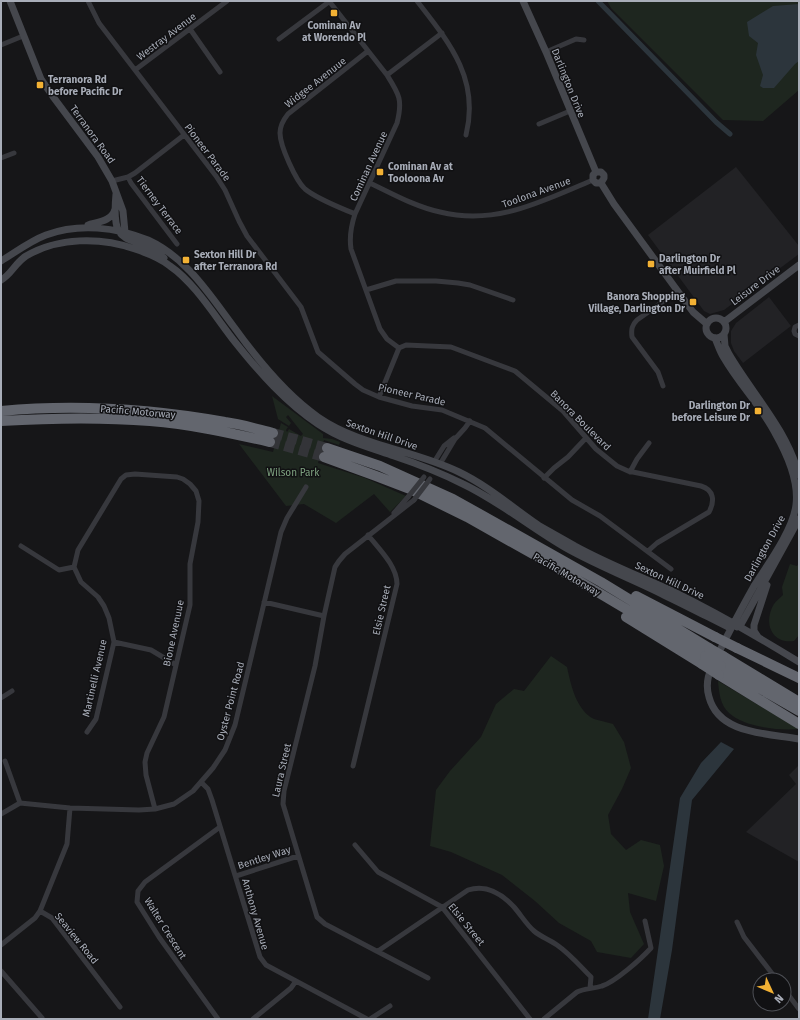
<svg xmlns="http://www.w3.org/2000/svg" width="800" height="1020" font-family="'Fira Sans',sans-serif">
<rect width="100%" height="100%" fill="#161618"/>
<!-- built -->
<path fill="#222225" d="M736,167L799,246V254L724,310L710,314L704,311L648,235Z
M769,297L791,326L743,363L734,351L731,343V331L736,323Z
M799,765V862L746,832L796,784L789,775Z"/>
<!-- green -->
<path fill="#1e261f" d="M607,1H799V90L763,121L723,120L611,8Z
M272,396L323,434V438L332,439L340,442L339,445L324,440L318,463L365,478L406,496L390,512L374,494L336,523L304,504L286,506L239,444L273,452L281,423L288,427L286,430L287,432L289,429L301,436L303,434L288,415L286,417L291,423L289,426L278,419Z
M799,563V635L794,641C771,644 763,622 774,604C776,601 780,598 783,595L782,587L790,564L797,566Z
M551,656L567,667C571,685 576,710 594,719C600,721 607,722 613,724L624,742L631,768L622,789L608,815L611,834L626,850L641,840L660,845L664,866L656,901L628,893L630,912L644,944L631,958L597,952L591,941L559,923L535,901L502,875L451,852L430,846L436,790L450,771L481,737L496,704L514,689L524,691Z
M718,681L799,729C779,731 744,727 729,713C720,705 719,692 718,681Z"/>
<!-- water -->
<path fill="#2c353c" d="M799,4V61L795,64L774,88H763L760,86L763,75L756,55L758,43L749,36L747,22L773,6Z
M721,742L734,749L692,800L672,950L660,1019H648L680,798L701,763Z"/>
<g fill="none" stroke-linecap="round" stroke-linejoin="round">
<!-- canal -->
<path stroke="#2c353c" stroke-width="5" d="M598,1L716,122L730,134"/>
<!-- highway-tunnel -->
<path stroke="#333438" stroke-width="10" stroke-dasharray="10 5" stroke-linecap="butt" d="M273,433L327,448
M270,442L324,457"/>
<!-- street -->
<path stroke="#37383d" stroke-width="5" d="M88,1L99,23L216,176L225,190L239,221L247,236L301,307L318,352L355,384L363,390L379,397L412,406L442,410L485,428L572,500L600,516L671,569
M329,1L387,75C399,94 403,100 397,123L355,214C351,226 349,236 351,249L380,329L387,339L399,348
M417,1C449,42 480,79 466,135
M190,29L220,72
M279,39L330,1
M1,45L23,36
M546,52L576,39L584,40
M135,70L227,1
M387,75L442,33
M539,124L570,111
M1,158L14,153
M128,177L131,183L177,244
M112,181L128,177L135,173L184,135
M370,183C393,194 416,207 440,212C497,226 542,201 593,180
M355,214C341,208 317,199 305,189C296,181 280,146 280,133C280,126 284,119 288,114L368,51
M366,290L396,281H436L458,283L470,285L513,300
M799,325L795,327L794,331L795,334L799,336
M399,348L406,345L451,347L515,371L563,411L596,449L617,466L628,471L701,486C714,490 715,501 709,512L657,543L648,551
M663,386L658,372L632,337C631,329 632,325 637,320L678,291
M379,397L399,348
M434,462L444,446L454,438
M440,464L455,439L465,428L470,421
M630,472L637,459L649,443
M544,478L554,468L568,457L586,438
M414,500L345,554L339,561L335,567L324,616L315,666L284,791L283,804L317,917L325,924L428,978
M394,513L408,497
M21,546L59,570L74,567
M264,602L324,616
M114,642L151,650L176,665
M1,698L12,691
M87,732L96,719L114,642L109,618L104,606L98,597L81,582L74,567L78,550L121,479L126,475L135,474L177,477L183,479L190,484L196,491L199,501L198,522L190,564V605L164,717L147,753L145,762L146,775L155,809
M5,761L20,803
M353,766L397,584C397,566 379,549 368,535
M201,782L208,789L212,800L260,957L266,965L367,1019
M70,808L67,844L40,911L52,918L120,1007
M1,814L20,803L70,808L139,810L155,809L174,804L193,791L213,768L225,750L235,725L281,532L287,518L306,487
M355,845L378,872L442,907L530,1019
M236,876L298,856
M737,922L744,937L777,980
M1,945L35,918L40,911
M378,951L468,890C486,884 502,894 514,907C521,915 526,924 534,931C541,937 550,940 557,945C570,954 580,966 591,977L590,988
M1,971L42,1018
M784,989L799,1009
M218,1019L159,937L137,902L138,891L145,882L220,827
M253,1019L291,988L296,981
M370,1019L390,1006
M544,1019L577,992C585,988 593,989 602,986C615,982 641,959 651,948L645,921"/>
<!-- secondary -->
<path stroke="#45474d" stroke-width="7" d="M10,1L41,79L54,98L98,157L112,181L123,211L125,232
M523,1L546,52L596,172
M596,172H601L604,175V178L601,183
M596,172L593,175V180L596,183H601
M601,183L614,204L693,312L707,324
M116,194C110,256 134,229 164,258
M88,225C98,222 112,221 115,209
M1,261C16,252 30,241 46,235C79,223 116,227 148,240C187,258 209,294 234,327C257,359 285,394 318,417C360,446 414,450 459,472C488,486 512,507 538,525C550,532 563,539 575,546C606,563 639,576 670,590C715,612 757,636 799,662
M1,280C11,275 15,263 26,256C58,237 101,237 135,249C147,253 160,258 170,266C195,283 216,318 235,342C259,372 286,403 318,424C342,440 368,447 394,456C418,464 441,473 463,484C499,501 531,528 566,548C598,566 632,579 664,595C687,606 708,617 730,628
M706 328a10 10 0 1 1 20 0a10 10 0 1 1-20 0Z
M724,322L799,265
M724,334L725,346L729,354C753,395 786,428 799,475
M715,338C718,345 720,352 724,358C739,384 761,406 775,433C787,454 799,481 796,505C793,530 768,564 754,586C741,609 729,632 717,656
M737,627L740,626L744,619L799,519
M758,637L754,631V625L767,585
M712,667C707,677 706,687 709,697C719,735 768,733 799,739"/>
<!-- highway -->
<path stroke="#63666e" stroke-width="10" d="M1,411C76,404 152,409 225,422C241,424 257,429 273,433
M1,421C51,418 100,417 150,421C190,424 230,433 270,442
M327,448L380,466L453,499L601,582L709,648
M324,457L376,476L410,489L467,517L547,562L705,656
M636,596L715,637
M626,617L702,664
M737,648L799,678
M723,656L799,702
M721,666L799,711
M719,675L799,724"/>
<!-- street-bridge -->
<path stroke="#37383d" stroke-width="5" d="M408,497L424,477
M414,500L430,479"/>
<!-- highway-bridge -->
<path stroke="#63666e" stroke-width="10" d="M715,637L737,648
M709,648L723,656
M705,656L721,666
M702,664L719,675"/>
</g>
<!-- markers -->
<g fill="#f2b134" stroke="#111113" stroke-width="1.5">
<rect x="330" y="9" width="8" height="8" rx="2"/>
<rect x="36" y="81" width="8" height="8" rx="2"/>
<rect x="376" y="168" width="8" height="8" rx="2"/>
<rect x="182" y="256" width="8" height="8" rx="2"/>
<rect x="647" y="260" width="8" height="8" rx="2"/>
<rect x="689" y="298" width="8" height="8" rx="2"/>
<rect x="754" y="407" width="8" height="8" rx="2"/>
</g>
<g text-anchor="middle" stroke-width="3" stroke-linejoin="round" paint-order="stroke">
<!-- poi labels -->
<g font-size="10" font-weight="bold" fill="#a8adb8" stroke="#111113" text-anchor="start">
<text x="334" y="29" text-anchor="middle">Cominan Av<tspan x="334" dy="12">at Worendo Pl</tspan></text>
<text x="48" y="83">Terranora Rd<tspan x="48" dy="12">before Pacific Dr</tspan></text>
<text x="388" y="170">Cominan Av at<tspan x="388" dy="12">Tooloona Av</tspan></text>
<text x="194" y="258">Sexton Hill Dr<tspan x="194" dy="12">after Terranora Rd</tspan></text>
<text x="659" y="262">Darlington Dr<tspan x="659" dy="12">after Muirfield Pl</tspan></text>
<text x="685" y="300" text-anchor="end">Banora Shopping<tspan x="685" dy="12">Village, Darlington Dr</tspan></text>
<text x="750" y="409" text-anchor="end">Darlington Dr<tspan x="750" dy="12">before Leisure Dr</tspan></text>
</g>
<!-- street labels -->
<g font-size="10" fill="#a8adb8" stroke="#111113">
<text transform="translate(166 36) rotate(-37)" y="4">Westray Avenue</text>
<text transform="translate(315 82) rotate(-38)" y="4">Widgee Avenuue</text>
<text transform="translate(569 83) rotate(68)" y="4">Darlington Drive</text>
<text transform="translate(93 134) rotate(54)" y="4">Terranora Road</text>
<text transform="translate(208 152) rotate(53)" y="4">Pioneer Parade</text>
<text transform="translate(368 166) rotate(-65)" y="4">Cominan Avenue</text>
<text transform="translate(536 192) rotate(-20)" y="4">Toolona Avenue</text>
<text transform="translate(160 205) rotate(53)" y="4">Tierney Terrace</text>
<text transform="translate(755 285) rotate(-37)" y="4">Leisure Drive</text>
<text transform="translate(412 394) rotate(13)" y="4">Pioneer Parade</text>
<text transform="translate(138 411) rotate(5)" y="4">Pacific Motorway</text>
<text transform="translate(581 420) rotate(45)" y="4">Banora Boulevard</text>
<text transform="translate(382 434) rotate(19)" y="4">Sexton Hill Drive</text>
<text transform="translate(764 548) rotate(-61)" y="4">Darlington Drive</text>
<text transform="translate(567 574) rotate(30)" y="4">Pacific Motorway</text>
<text transform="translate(670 580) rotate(25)" y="4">Sexton Hill Drive</text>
<text transform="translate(381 610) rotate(-77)" y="4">Elsie Street</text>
<text transform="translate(173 633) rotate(-78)" y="4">Bione Avenuue</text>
<text transform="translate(94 678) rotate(-77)" y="4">Martinelli Avenue</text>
<text transform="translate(230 701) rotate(-75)" y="4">Oyster Point Road</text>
<text transform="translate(281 770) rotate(-77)" y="4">Laura Street</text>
<text transform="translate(264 857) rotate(-18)" y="4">Bentley Way</text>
<text transform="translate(256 914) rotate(74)" y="4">Anthony Avenue</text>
<text transform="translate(467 924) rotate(51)" y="4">Elsie Street</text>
<text transform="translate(166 928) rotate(58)" y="4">Walter Crescent</text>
<text transform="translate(77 938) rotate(51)" y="4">Seaview Road</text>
</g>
<!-- park labels -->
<g font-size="10" fill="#7fa381" stroke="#111113">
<text x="293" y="476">Wilson Park</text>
</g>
</g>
<!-- border -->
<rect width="800" height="1020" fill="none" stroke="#a8adb8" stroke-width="4"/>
<!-- north arrow -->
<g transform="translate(772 992) rotate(134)"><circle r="19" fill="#111113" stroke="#4d4f55"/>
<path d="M0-3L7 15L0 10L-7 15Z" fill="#f2b134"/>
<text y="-6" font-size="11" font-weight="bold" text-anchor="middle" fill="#a8adb8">N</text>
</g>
</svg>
